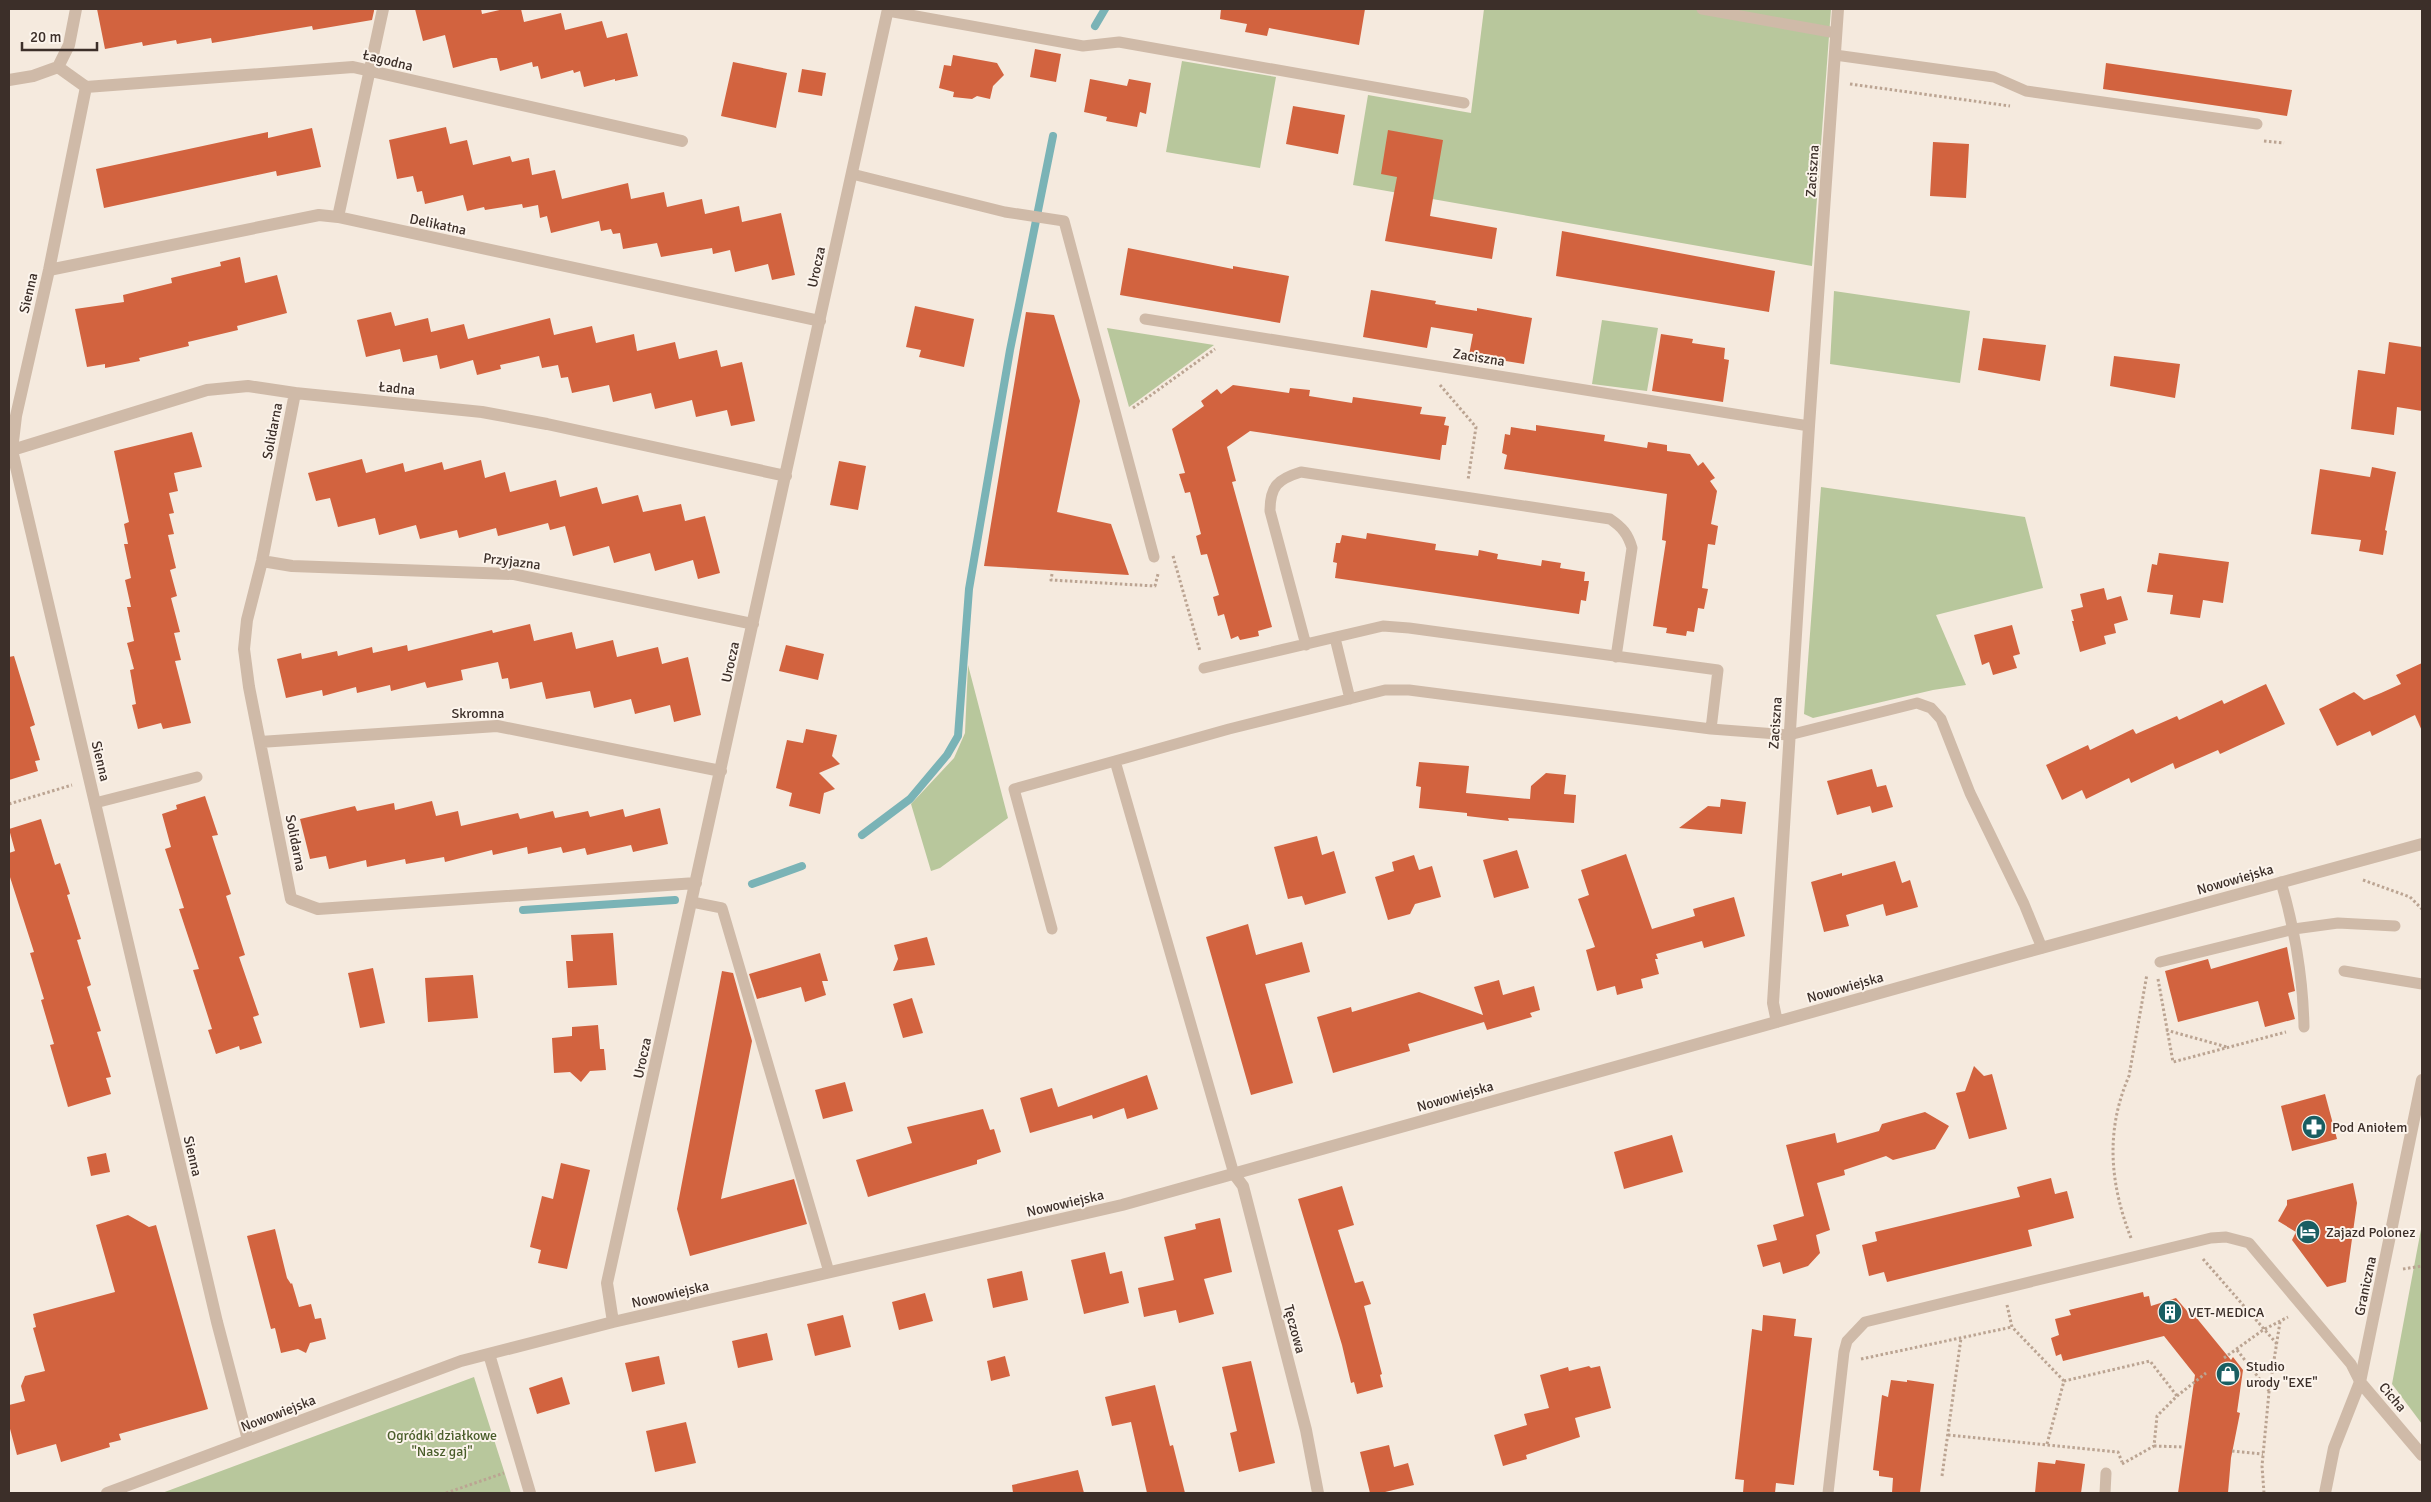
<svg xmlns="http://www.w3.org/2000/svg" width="2431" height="1502" font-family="Signika,sans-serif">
<rect width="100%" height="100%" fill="#f5eade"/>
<!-- green -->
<path fill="#b8c79c" d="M1484,9H1831L1812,266L1353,185L1368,95L1471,113Z
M1182,61L1276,77L1260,168L1166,152Z
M1834,291L1970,311L1960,383L1830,364Z
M1602,320L1658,328L1647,391L1592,384Z
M1107,328L1214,345L1129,407Z
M1821,487L2025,517L2043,588L1936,615L1966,685L1933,690L1813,718L1804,714Z
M968,665L1008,818L940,868L931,871L911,804L954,758L965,733Z
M2422,1224V1424L2392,1384Z
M474,1377L511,1493H162Z"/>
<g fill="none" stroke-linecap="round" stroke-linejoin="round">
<!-- stream -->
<path stroke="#7ab3b6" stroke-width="8" d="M1095,26L1105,9
M862,835L910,799L947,755L958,736L969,589L1010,350L1053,136
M752,884L802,866
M523,910L675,900"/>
</g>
<!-- building -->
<path fill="#d2633f" d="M97,9H374V11L372,20L313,30L312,26L212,43L211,38L177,44L176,40L143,46L142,42L105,49Z
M415,9H481L482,14L504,9H521L524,22L561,13L565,30L602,21L607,38L627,33L638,76L615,81V79L584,87L580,71L574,73L573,70L541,79L538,66L533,67L532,62L500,71L497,58H491L453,68L445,35L423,41Z
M1221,9H1365L1359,45L1269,28L1267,36L1245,32L1247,24L1220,19Z
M1035,49L1061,54L1056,82L1030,77Z
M953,55L997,63L1004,75L993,86L990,99L977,96L972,99L953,97L954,92L939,88L944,65L951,66Z
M733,62L787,73L776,128L721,116Z
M2106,63L2292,90L2287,116L2103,89Z
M802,69L826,73L822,96L798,92Z
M1090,79L1127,86L1129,79L1151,83L1146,114L1140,112L1137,127L1106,121L1107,117L1084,112Z
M1293,106L1345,115L1338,154L1286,144Z
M446,127L450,144L467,140L473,165L510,156L512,162L529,158L532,175L555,170L562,199L628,183L631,199L664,192L667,207L702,199L705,214L739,206L742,222L781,213L795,275L772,280L768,264L735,272L730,250L713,254L712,248L661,257L657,243L623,249L620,233L613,234L611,229L601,231L599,221L551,233L547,216L540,218L538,205L523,208L522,204L485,210L484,207L467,211L463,195L425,204L422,191L417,192L413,176L397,179L389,140Z
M312,128L321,167L277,176L276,171L104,208L96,169L268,132V138Z
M1388,130L1443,140L1430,216L1497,228L1492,259L1385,241L1397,177L1381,174Z
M1933,142L1969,144L1966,198L1930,196Z
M1562,231L1775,271L1769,312L1556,276Z
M1128,248L1233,269V266L1289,276L1280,323L1120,295Z
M240,257L245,283L277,275L287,313L237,326L238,330L188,342L189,346L139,358L140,361L105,368V364L87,367L75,309L124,302L123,295L172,283L171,278L221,266L220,262Z
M1371,290L1436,301L1435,304L1477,311V308L1532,318L1524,364L1469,355L1473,334L1431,327L1427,348L1363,337Z
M915,306L974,319L964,367L919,357L921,350L906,347Z
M391,312L395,326L428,318L431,332L464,324L468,339L550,318L554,335L592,326L596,343L634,334L637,351L675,342L679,359L717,350L721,367L742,362L755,421L731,426L727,410L696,417L692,400L655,409L651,393L613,402L609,385L572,393L568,377L561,378L558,365L542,368L539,356L500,365L501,369L477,375L473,360L440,369L437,355L403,362L400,349L366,357L357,320Z
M1026,312L1054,315L1080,401L1057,512L1111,524L1129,575L984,566Z
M1661,334L1693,339L1692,343L1725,348L1724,359L1729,360L1723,402L1652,391Z
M1983,338L2046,345L2040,381L1978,370Z
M2389,342L2422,347V411L2397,407L2394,435L2351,429L2358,370L2385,374Z
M2114,356L2180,364L2175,398L2110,386Z
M1233,385L1289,393L1290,388L1310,390L1309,396L1352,403L1353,397L1422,407L1420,414L1446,417L1444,425L1449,426L1446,445H1442L1440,460L1250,431L1227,447L1236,481L1232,482L1272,627L1258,631L1259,636L1240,640L1238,636L1231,639L1224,614L1218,616L1213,597L1219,595L1207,554L1201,555L1196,536L1201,534L1190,492L1185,493L1179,474L1185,473L1172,429L1204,406L1201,401L1217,389L1221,394Z
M1536,425L1605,435L1604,441L1647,448L1648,442L1667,445V451L1690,454L1698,466L1703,462L1715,478L1710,481L1717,491L1711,524L1718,526L1715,545L1708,544L1702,588L1708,589L1704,609L1698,608L1694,632L1687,631L1686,636L1666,633L1667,628L1653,626L1666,541L1662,540L1667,494L1504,469L1507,455L1502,453L1505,434L1510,435L1511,427L1536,431Z
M192,432L202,467L174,473L178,491L169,493L174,513L169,514L174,534L168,535L176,568L170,570L177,596L171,598L180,632L174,633L181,660L175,661L191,723L163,729L161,723L138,729L132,705L136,704L130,670L134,669L127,643L134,641L127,607H131L125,580L131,578L124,544H128L124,524L129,522L114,451Z
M362,459L366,473L403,463L405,472L442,462L444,470L481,460L485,478L505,472L510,492L556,480L560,497L597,487L602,504L638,495L643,512L681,504L685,521L705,516L720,573L698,579L693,560L655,571L650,553L614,563L609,546L573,556L565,526L550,530L548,523L498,536L496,528L459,538L457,530L420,539L416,525L379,535L375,518L338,527L330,498L316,501L308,473Z
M839,461L866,466L858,510L830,505Z
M2372,467L2396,472L2385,530L2387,531L2383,555L2359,551L2361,540L2311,534L2320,469L2370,477Z
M1367,533L1436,544L1435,550L1478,556L1479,550L1498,554L1497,559L1541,566L1542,560L1561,563L1560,568L1585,572L1584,581H1589L1586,601L1581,600L1579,614L1335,578L1337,563L1333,562L1336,543H1340L1342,535L1366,539Z
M2159,553L2229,562L2223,603L2203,600L2200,618L2170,614L2173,595L2147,592L2152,564L2157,565Z
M2104,588L2107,600L2121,596L2128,620L2114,624L2116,633L2104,636L2106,644L2080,652L2072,621H2074L2071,610L2083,607L2080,594Z
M530,624L534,641L572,632L576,649L613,640L617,657L658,647L662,664L688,657L701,715L674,722L670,705L635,714L631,699L594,708L590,691L546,699L542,682L510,689L508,678L502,679L498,662L461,670L463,680L427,688L425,682L391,691L390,685L357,693L356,687L323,696L322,690L286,698L277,659L301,653L302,659L337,651L338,656L372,647L373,653L407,645L408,651L492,630L493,633Z
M2012,625L2020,654L2013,656L2017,668L1993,675L1989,662L1982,665L1974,635Z
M786,645L824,654L818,680L779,671Z
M14,656L35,725L30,727L40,760L35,761L38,771L9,780V657Z
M2422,663V731L2415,715L2372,736L2370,731L2337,746L2319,709L2354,692L2364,700L2381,693L2401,684L2396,675Z
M2266,684L2285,724L2220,754L2218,750L2175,769L2173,763L2131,783L2129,778L2086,799L2082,790L2062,800L2046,765L2088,745L2090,750L2133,729L2136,734L2177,716L2179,720L2222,700L2224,704Z
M806,729L837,735L832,756L840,764L819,773L835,789L824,793L820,814L789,806L792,793L776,788L787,740L803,743Z
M1419,762L1469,766L1466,793L1530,799L1531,786L1546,773L1566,775L1564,794L1576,795L1574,823L1508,818L1509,821L1467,816V813L1419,808L1421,787L1416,786Z
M1872,769L1877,787L1886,785L1893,807L1872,813L1870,806L1837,815L1827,781Z
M205,796L218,835L212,836L231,894L226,896L245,955L239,957L259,1015L253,1017L262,1043L240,1050L239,1046L216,1054L208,1030L212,1029L193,970L199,969L179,909L184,908L165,849L171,847L162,814L177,809L176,805Z
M1721,799L1746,802L1742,834L1679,828L1708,806L1720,807Z
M432,801L436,816L458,811L461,826L518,813L520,819L553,811L555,818L588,811L590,817L623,809L625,817L660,808L668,844L633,852L631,845L587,855L585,848L563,853L561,847L528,854L527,847L493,855L492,850L445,862L444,857L406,864L405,859L367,867L366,860L329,869L326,856L310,859L300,819L355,806L357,811L394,803L395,810Z
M41,819L55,865L60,863L70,894L67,895L81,939L77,940L91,985L87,987L101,1031L97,1032L111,1077L106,1078L111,1094L68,1107L50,1045L54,1044L41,1000L44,999L30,953L34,952L9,874V853L15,851L9,829Z
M1317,836L1322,855L1334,851L1346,893L1305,905L1302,896L1288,899L1274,847Z
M1517,850L1529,888L1494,898L1483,860Z
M1626,854L1652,929L1695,916L1693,909L1734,897L1745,936L1704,948L1702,941L1656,954L1658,959H1655L1659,974L1641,979L1643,988L1617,995L1615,986L1597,991L1586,950L1595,947L1578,899L1589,895L1581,870Z
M1414,855L1419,870L1432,866L1441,897L1415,904L1410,914L1388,920L1375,877L1394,871L1392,862Z
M1895,861L1902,883L1910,880L1918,907L1886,916L1883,904L1846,915L1849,926L1824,932L1811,882L1842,873V876Z
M1248,924L1256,955L1302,942L1310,972L1265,984L1293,1083L1251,1095L1206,937Z
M613,933L617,985L568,988L566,961H573L571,935Z
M927,937L935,965L893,971L898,959L894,945Z
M2287,947L2295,991L2288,993L2295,1019L2265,1027L2258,1001L2178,1022L2165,971L2208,959L2211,969Z
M820,953L828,981H822L826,995L805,1002L801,987L757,999L749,974Z
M373,968L385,1023L360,1028L348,973Z
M722,971L733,973L752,1041L721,1199L794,1179L807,1224L690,1256L677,1209Z
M473,975L478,1018L428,1022L425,978Z
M1499,980L1503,995L1534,986L1540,1010L1530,1013L1532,1017L1487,1030L1484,1022L1408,1044L1410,1051L1333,1073L1317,1017L1351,1007L1352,1012L1419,992L1483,1015L1474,987Z
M912,998L923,1033L903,1038L893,1004Z
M598,1025L600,1049H604L606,1070L590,1071L581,1082L570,1072L554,1073L552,1038L572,1036V1027Z
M1974,1066L1984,1076L1992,1074L2007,1129L1969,1139L1956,1093L1965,1091Z
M1147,1075L1158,1109L1127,1119L1124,1108L1093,1119L1092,1115L1030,1133L1020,1098L1052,1088L1058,1107Z
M845,1082L853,1111L823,1119L815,1090Z
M2325,1094L2337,1139L2292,1151L2281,1106Z
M983,1109L990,1130L994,1129L1001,1152L977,1160V1164L868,1197L856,1160L912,1143L907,1127Z
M1925,1112L1949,1126L1935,1149L1893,1160L1886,1156L1844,1170L1845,1175L1817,1183L1830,1230L1816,1235L1820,1253L1808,1266L1783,1274L1780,1262L1763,1267L1757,1245L1777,1240L1773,1225L1804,1216L1786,1145L1835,1133L1837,1143L1879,1131L1882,1124Z
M1672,1135L1683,1172L1624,1189L1614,1152Z
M106,1153L110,1172L91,1176L87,1157Z
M561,1163L590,1170L567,1269L538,1263L541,1250L530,1247L542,1196L553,1199Z
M2051,1178L2055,1194L2067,1191L2074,1218L2028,1230L2032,1246L1887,1282L1884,1272L1869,1276L1862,1245L1877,1241L1875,1232L2020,1197L2017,1187Z
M2353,1183L2357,1203L2346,1282L2327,1287L2292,1240L2296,1232L2278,1221L2287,1205V1200Z
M1342,1186L1354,1225L1338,1230L1355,1283L1363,1281L1371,1304L1364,1306L1382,1374L1380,1375L1383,1387L1357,1394L1354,1382L1351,1383L1342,1345L1298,1199Z
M128,1215L149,1227L156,1225L208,1409L119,1434L121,1440L109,1443L110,1447L61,1462L56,1444L17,1455L9,1425V1405L25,1401L21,1386L25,1376L45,1371L33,1328L36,1327L33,1314L115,1292L96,1225Z
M1220,1218L1232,1272L1204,1279L1214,1314L1179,1323L1176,1310L1144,1317L1138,1288L1174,1280L1164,1237L1196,1229L1195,1224Z
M275,1229L287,1278L291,1284L292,1283L299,1307L311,1304L315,1319L321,1318L326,1339L310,1343L306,1353L298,1349L281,1353L275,1328L271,1329L247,1236Z
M1105,1252L1110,1274L1122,1271L1129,1303L1084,1314L1071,1260Z
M1022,1271L1028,1300L993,1308L987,1279Z
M2143,1292L2144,1297L2149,1296L2151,1306L2176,1298L2193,1318L2195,1316L2231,1360L2233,1357L2243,1370L2237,1412L2240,1413L2231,1458L2228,1493H2178L2195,1375L2164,1336L2063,1361L2061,1354L2056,1356L2051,1338L2059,1335L2055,1319L2071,1315L2069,1310Z
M925,1293L933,1321L899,1330L892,1302Z
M843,1315L851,1347L815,1356L807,1324Z
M1763,1315L1796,1319L1794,1336L1812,1338L1794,1485L1776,1483L1775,1493H1743L1744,1480L1735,1479L1752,1329L1762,1331Z
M767,1333L773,1360L738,1368L732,1341Z
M659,1356L665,1384L632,1392L625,1363Z
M1005,1356L1010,1376L991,1381L987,1361Z
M1251,1361L1275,1463L1239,1472L1230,1433L1237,1431L1222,1367Z
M1589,1366L1591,1368L1600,1366L1611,1408L1575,1418L1580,1437L1526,1455L1527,1459L1503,1466L1494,1435L1527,1425L1524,1414L1549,1408L1540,1375L1568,1367L1569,1371Z
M562,1377L570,1404L537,1414L529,1388Z
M1891,1380L1907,1382V1380L1934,1384L1920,1493H1892L1893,1478L1879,1476V1471L1873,1470L1882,1395L1888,1397Z
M1155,1385L1170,1446L1173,1445L1185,1493H1147L1131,1422L1112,1426L1105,1397Z
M686,1422L696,1463L655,1472L646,1431Z
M1389,1445L1394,1467L1408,1463L1414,1485L1381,1493H1370L1360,1452Z
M2056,1460L2085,1464L2081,1493H2035L2038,1462L2055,1464Z
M1078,1470L1084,1493H1013L1012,1485Z"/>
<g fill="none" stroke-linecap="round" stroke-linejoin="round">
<!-- path -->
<path stroke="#bba492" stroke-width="3" stroke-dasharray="2.5 2.5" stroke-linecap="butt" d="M1850,84L2010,106
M2264,141L2284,143
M1440,385L1476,427L1468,480
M1133,408L1215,349
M1173,556L1200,651
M1052,574L1051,580L1155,586L1158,574
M9,804L72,785
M2363,880L2410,897L2422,909
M2158,979L2173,1062L2286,1032
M2166,1030L2227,1047
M2131,1238C2110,1184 2105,1131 2129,1076L2147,974
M2203,1259L2277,1344
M2403,1269L2422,1266
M2007,1305L2012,1327L2064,1381
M2237,1350L2269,1391
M2224,1358L2263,1330L2288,1317
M1861,1359L2012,1327
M1948,1435L2118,1452L2122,1462
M2047,1444L2064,1381L2150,1361L2177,1396
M2154,1446L2183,1447
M2232,1451L2263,1454
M2122,1464L2154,1446L2157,1416L2177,1396L2206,1373
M1942,1476L1961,1338
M446,1493L504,1473
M2264,1493L2262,1466L2269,1392L2280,1322"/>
<!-- lane -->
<path stroke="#cfbaa8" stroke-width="11" d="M1702,9L1836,33
M888,11L1083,46L1119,42L1464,103
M1835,55L1994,77L2026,91L2257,124
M852,174L1005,212L1064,221L1154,557
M1145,319L1809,426
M1335,638L1350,699
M1306,645L1270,511C1270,486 1278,479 1301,472L1610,519C1622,527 1628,534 1632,548L1616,657
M1204,668L1383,626L1409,628L1718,670L1711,729
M95,803L197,777
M2281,882C2295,930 2303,977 2304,1027
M692,902L722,908L829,1272
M1052,929L1014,789L1115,761
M2160,962L2294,929L2338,923L2395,926
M2344,971L2422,984
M1234,1174L1115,761L1229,729L1385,690H1409L1711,729L1789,735L1917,703L1931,708L1941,719L1970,793L2024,904L2042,948
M1828,1493L1844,1352L1847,1341L1865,1322L2211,1238L2226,1237L2249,1243L2351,1364L2360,1382
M2105,1493L2106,1473"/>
<!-- street -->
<path stroke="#cfbaa8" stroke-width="12" d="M58,67L86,87L353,67L682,141
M9,80L33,76L58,67L69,45L76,9
M86,87L49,270L16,416L12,450L217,1322L248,1440
M338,217L383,9
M49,270L319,215L338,217L820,321
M295,393L262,561L247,620L244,649L249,687L291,899L318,909L696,883
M9,451L207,390L248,386L295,393L482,412L547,424L786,476
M262,561L292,566L513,574L753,624
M260,742L497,726L721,771
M1777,1022L1773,1003L1809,426L1838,9
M1234,1174L1243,1186L1306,1430L1318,1493
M613,1322L607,1283L888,9
M489,1354L530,1493
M2360,1382L2422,1455
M107,1493L461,1361L613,1322L1122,1205L2012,956L2422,844
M2325,1493L2334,1448L2360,1382L2422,1080"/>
</g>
<!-- icons -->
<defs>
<g id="pharmacy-disc" transform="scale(1.25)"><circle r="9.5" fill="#195e62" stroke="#fcf4ec"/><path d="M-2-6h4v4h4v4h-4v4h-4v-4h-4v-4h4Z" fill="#fff"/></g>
<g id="hotel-disc" transform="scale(1.25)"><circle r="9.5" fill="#195e62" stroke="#fcf4ec"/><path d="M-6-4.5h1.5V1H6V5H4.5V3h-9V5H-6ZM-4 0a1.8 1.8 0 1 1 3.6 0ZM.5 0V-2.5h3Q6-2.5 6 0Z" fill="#fff"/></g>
<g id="building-disc" transform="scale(1.25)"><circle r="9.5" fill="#195e62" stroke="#fcf4ec"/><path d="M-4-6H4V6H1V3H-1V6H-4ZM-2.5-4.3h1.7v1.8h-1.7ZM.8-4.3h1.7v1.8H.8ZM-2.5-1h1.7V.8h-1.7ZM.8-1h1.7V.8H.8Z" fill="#fff"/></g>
<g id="shop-disc" transform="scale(1.25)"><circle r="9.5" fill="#195e62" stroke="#fcf4ec"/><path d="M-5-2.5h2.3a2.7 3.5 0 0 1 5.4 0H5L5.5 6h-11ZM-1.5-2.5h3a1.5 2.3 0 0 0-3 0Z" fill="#fff"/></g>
</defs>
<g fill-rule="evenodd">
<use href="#pharmacy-disc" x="2314" y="1127"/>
<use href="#hotel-disc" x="2308" y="1232"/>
<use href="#building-disc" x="2170" y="1312"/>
<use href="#shop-disc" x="2228" y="1374"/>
</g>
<g text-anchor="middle" stroke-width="4" stroke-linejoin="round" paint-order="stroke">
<!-- street labels -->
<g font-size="14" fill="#3c2f29" stroke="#fcf4ec">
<text transform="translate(388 60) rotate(14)" y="5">Łagodna</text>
<text transform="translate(1812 171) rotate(-86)" y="5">Zaciszna</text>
<text transform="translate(438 224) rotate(12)" y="5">Delikatna</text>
<text transform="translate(816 267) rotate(-78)" y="5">Urocza</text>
<text transform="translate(28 293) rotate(-77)" y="5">Sienna</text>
<text transform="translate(1479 357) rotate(9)" y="5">Zaciszna</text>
<text transform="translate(397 388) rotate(6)" y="5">Ładna</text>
<text transform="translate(272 431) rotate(-79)" y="5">Solidarna</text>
<text transform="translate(512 561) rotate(7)" y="5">Przyjazna</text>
<text transform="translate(730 662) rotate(-78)" y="5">Urocza</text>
<text x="478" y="718">Skromna</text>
<text transform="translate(1775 723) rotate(-86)" y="5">Zaciszna</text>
<text transform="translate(101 761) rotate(77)" y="5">Sienna</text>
<text transform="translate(296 843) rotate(79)" y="5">Solidarna</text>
<text transform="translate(2235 879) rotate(-16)" y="5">Nowowiejska</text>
<text transform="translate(1845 987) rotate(-16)" y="5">Nowowiejska</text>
<text transform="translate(642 1058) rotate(-78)" y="5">Urocza</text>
<text transform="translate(1455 1096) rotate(-16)" y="5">Nowowiejska</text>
<text transform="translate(193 1156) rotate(77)" y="5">Sienna</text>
<text transform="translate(1065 1203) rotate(-13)" y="5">Nowowiejska</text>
<text transform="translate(2365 1286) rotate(-78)" y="5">Graniczna</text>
<text transform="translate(670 1294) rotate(-13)" y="5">Nowowiejska</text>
<text transform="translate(1295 1329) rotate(75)" y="5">Tęczowa</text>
<text transform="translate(2393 1397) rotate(49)" y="5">Cicha</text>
<text transform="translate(278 1413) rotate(-21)" y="5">Nowowiejska</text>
</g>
<!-- poi labels -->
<g font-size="14" fill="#3c2f29" stroke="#fcf4ec" text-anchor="start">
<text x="2332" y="1132">Pod Aniołem</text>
<text x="2326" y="1237">Zajazd Polonez</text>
<text x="2188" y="1317">VET-MEDICA</text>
<text x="2246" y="1371">Studio<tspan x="2246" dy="16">urody "EXE"</tspan></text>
</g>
<!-- park labels -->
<g font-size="14" fill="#4a5d2a" stroke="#fcf4ec">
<text x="442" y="1440">Ogródki działkowe<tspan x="442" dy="16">"Nasz gaj"</tspan></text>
</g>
</g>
<!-- border -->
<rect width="2431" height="1502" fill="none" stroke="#3c2f29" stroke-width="20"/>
<!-- scale -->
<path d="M22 42v8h75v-8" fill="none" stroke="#3c2f29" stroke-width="2.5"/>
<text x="30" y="42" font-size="15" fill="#3c2f29" stroke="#fcf4ec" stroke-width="4" paint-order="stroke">20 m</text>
</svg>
